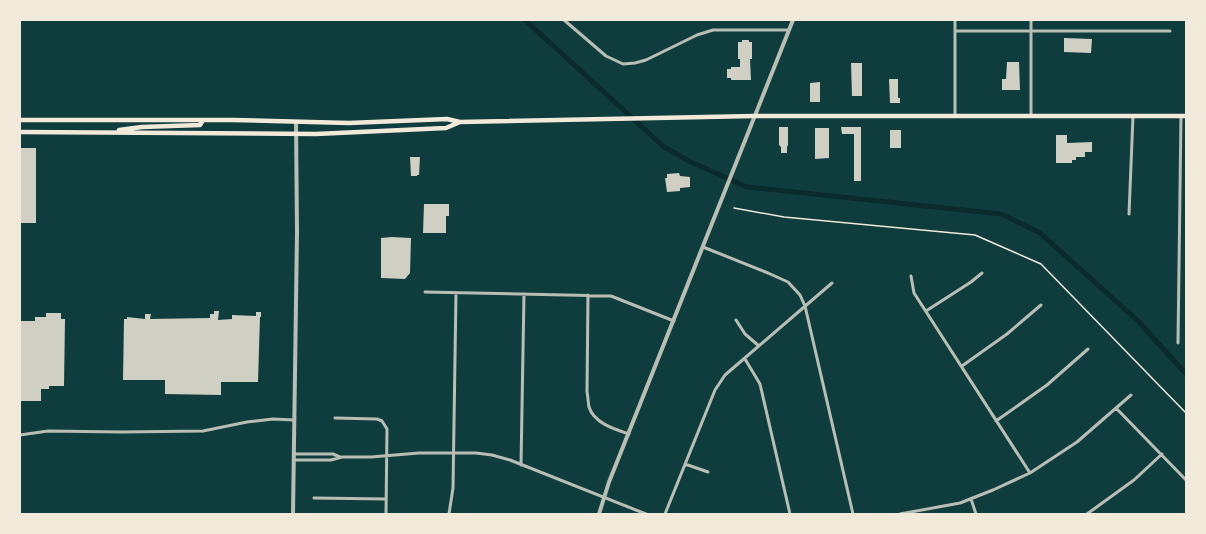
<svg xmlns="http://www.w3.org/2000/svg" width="1206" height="534" font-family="Quicksand,sans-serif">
<rect width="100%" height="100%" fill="#0f3d3e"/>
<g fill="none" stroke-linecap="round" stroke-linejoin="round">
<!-- canal -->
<path stroke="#0a2a2b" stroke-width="5" d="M525,20L664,147L691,162L747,187L1001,214L1040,233L1137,320L1186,374"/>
</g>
<!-- building -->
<path fill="#cfcfc3" d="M1064,38L1092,39L1091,53L1064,52Z
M742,40H749V42H752V59H750L751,80H731V78H727V69H731V67H740V59H738V42H742Z
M1007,62H1019L1020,90H1002V79H1006Z
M851,63H862V96H852Z
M889,79H898V98H900V103H890Z
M820,82V102H810V83Z
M779,127H788V145L787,147V153H781V147L779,145Z
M841,127H861V181H854V134H842Z
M815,128H829V158L815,159Z
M890,130H901V148H890Z
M1056,135H1067V143L1092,142V152H1085V157H1076V160H1072V163H1056Z
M20,148H36V223H20Z
M410,157H420L419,175H417V176H411Z
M679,173L680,176L690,177V187L680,188V191L667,192L665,178H667V174Z
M424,204H449V216H446V233H423Z
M392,237L411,238L410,273L405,279L381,278V238Z
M214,311H219L218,320L232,319V315L256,316V312H261V317H260L258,382H221V395L165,394V380H123L124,319H127V317L145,319V314H151L150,319L210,318V314H214Z
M46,313H61V319H65L64,386H49V389H41V401H20V321H35V317H46Z"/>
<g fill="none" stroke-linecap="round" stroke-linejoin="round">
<!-- path -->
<path stroke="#f1e9da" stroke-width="1.5" d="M734,208L784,217L975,235L1041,264L1186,413"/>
<!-- minor -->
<path stroke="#b8beb3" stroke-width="3" d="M564,20L606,56L623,64L635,63L646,60L697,35L713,30H788
M1031,20V116
M955,31H1170
M955,115V20
M1129,214L1133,116
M703,247L768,273L788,282L800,295L805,306L853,514
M911,276L914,293L1030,473
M425,292L611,296L674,321
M588,295L587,392C588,396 588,402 589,407C594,423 614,429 629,434
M926,311L971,282L982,273
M736,320L745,334L759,346
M1178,343L1181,116
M745,359L760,384L790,514
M962,366L1007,334L1041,305
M1116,408L1186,480
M335,418L377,419L382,421L387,429L386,514
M996,421L1047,385L1088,349
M20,435L48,431L122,432L203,431L247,422L273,419L294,420
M294,454H333L340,457
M294,460H331L342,457H371L419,453H476L492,455L510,460L646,514
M685,464L708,472
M521,465L524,294
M314,498L386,499
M971,499L976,514
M449,514L453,488L456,293
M665,514L715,390L725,375L832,283
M900,514L960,503L993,490L1030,473L1077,442L1131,395
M1087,514L1134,480L1162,454"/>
<!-- tertiary -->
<path stroke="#b8beb3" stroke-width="4" d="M293,514L297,232L296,122
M599,514L609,482L793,20"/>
<!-- trunk -->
<path stroke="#f1e9da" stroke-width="4.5" d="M20,120H233L349,123L447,119L460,122L754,116H1186
M119,130L142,127L200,125L203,120
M20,132L316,134L446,128L460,122"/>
</g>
<!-- border -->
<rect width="1206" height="534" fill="none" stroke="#f1e9da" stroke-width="42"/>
</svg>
